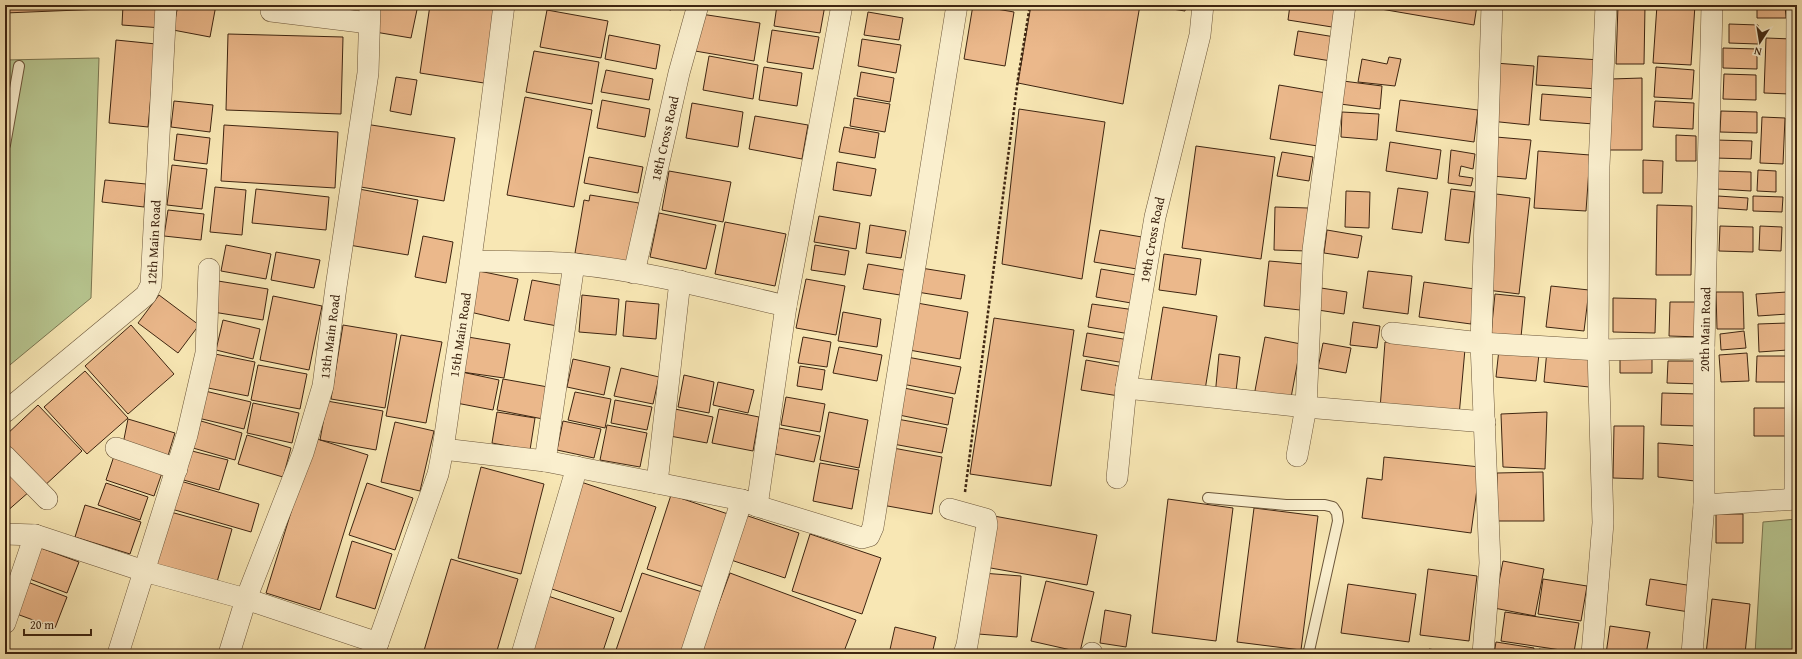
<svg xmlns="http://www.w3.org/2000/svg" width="1802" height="659" font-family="'Gentium Book Plus',serif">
<rect width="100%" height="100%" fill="#f8e7b4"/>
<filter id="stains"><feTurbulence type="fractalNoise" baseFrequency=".005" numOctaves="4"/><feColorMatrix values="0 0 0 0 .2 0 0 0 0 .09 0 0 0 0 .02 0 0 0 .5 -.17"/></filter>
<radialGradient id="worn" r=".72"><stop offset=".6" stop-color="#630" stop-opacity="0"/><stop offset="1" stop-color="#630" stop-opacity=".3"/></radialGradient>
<!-- green -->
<path fill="#b8c791" stroke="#7b7651" d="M99,58L91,298L5,369V60Z
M1797,519V654H1755L1763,522Z"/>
<!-- building -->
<path fill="#ebb88b" stroke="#3e2511" d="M5,5H103V9L5,13Z
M123,5H164L162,28L122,25Z
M178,5H216L210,37L173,30Z
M294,5H351L349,14Z
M380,5H418L411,38L375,32Z
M430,5H468L495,9L484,83L420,73Z
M649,5H672L671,10Z
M777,5H825L820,33L774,26Z
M973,5L1014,12L1005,66L964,59Z
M1031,5H1140L1123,104L1018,83Z
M1147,5H1186L1185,11Z
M1290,5H1336L1332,27L1288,20Z
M1375,5H1477L1474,25L1375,8Z
M1618,5L1645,6L1644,64H1616Z
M1657,5H1695L1691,65L1653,63Z
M1757,5H1785L1786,18H1757Z
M547,10L608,21L601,58L540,47Z
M868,12L903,18L899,40L864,35Z
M701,14L760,23L754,61L695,51Z
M1729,24L1758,25V44L1729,43Z
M772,30L819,37L813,69L767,62Z
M1298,31L1335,37L1331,61L1294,55Z
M228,34L343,37L341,114L226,110Z
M609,35L660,45L656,69L605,59Z
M1766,38L1792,39L1790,94L1764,93Z
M862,39L901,45L896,73L858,66Z
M116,40L156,44L148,127L109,123Z
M1723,48L1757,49V69L1723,68Z
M534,51L599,62L592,104L526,92Z
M709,56L758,65L753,99L703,90Z
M1538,56L1600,60L1598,89L1536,85Z
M1389,57L1401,59L1395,86L1358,82L1362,59L1387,64Z
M1495,63L1534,66L1529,125L1490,121Z
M764,67L802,73L797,106L759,100Z
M1656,67L1694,70L1692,99L1654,97Z
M606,70L653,79L649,100L601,92Z
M861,72L894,78L890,102L857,96Z
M1724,74L1756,75V100L1723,99Z
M396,77L417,80L411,115L390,111Z
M1642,78V150H1607L1611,79Z
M1343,81L1382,86L1380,109L1340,104Z
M1279,85L1326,93L1318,146L1270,139Z
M1542,94L1596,98L1594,124L1540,120Z
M525,97L592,110L574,207L507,195Z
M854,98L890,104L885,132L850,126Z
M602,100L650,109L645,137L597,128Z
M1400,100L1478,110L1474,142L1396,131Z
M174,101L213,105L210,132L171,127Z
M1655,101L1694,103L1693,129L1653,127Z
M692,103L743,112L738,147L686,138Z
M1019,109L1105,122L1082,279L1002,264Z
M1721,111L1757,112V133L1720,132Z
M1342,112L1379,114L1377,140L1341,137Z
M755,116L808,125L802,159L749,149Z
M1762,117L1785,118L1783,164L1760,163Z
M365,124L455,138L444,201L355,186Z
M224,125L338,132L335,188L221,181Z
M844,127L879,133L875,158L839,152Z
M177,134L210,138L207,164L174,160Z
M1676,135L1696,136V161H1676Z
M1496,137L1531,140L1526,179L1492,176Z
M1716,140L1752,141L1751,159L1715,158Z
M1390,142L1441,150L1437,179L1386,171Z
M1196,146L1275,157L1261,259L1182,248Z
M1451,150L1475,154L1473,169L1461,166L1459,176L1473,178L1471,186L1448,183Z
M1538,151L1590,155L1586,211L1534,208Z
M1282,152L1313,157L1309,181L1277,176Z
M589,157L643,167L638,193L584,183Z
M1643,160L1663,161L1662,193H1643Z
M837,162L876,169L871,196L833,190Z
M172,165L207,169L202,209L167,205Z
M1758,170L1776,171V192L1757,191Z
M669,171L731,182L723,222L662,210Z
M1718,171L1751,172V191L1717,189Z
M105,180L146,184L144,207L102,202Z
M215,187L246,190L242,235L210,232Z
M1398,188L1428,192L1422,233L1392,229Z
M256,189L329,197L326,230L252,223Z
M359,189L418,200L408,255L349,245Z
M1451,189L1475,192L1469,243L1445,240Z
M1346,191L1370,192L1369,228L1345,227Z
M1496,194L1530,198L1519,294L1487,290Z
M590,195L639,203L628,262L575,253L584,200L589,201Z
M1718,196L1748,198L1747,210L1718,208Z
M1753,196L1783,197L1782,212L1753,211Z
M1657,205L1692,206L1691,275H1656Z
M1275,207L1308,208L1307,251L1274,250Z
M168,210L204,214L201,240L164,236Z
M659,213L716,225L706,269L650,257Z
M819,216L860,223L856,249L814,242Z
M725,222L786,234L775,286L715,274Z
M870,225L906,231L901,258L866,253Z
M1720,226L1753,227V252L1719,251Z
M1760,226L1782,227L1781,251L1759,250Z
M1100,230L1142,237L1137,269L1094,262Z
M1327,230L1362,236L1358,258L1324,253Z
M423,236L453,242L446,283L415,277Z
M226,245L271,254L266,279L221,271Z
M815,245L849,251L845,275L811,270Z
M276,252L320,260L314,288L271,280Z
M1164,254L1201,259L1196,295L1159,290Z
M1269,261L1304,264L1300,310L1264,306Z
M868,264L904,270L900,295L863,289Z
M921,268L965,275L961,299L917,292Z
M1101,269L1142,276L1137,304L1096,297Z
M479,271L518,279L509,321L470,312Z
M1368,271L1412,276L1408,314L1363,308Z
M806,279L845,286L836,335L796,328Z
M532,280L570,287L563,327L524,320Z
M218,281L268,289L263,320L213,312Z
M1424,282L1475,289L1471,324L1419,317Z
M1551,286L1589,290L1584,331L1546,327Z
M1321,288L1347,292L1344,314L1318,310Z
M1716,292H1743L1744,329H1717Z
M1787,292L1788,314L1758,316L1756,294Z
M1495,294L1525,297L1521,337L1491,334Z
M159,295L199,325L178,353L138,323Z
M582,295L619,299L616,335L579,332Z
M273,296L322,306L309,370L260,360Z
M1613,298L1656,299L1655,333L1613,332Z
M626,301L659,304L656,339L623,336Z
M1670,302H1701V337L1669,336Z
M917,303L968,312L960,359L909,350Z
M1092,304L1135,310L1130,334L1088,327Z
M1163,307L1217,316L1205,390L1151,381Z
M843,312L881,319L877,347L838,341Z
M994,318L1074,330L1051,486L970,474Z
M223,320L260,329L253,359L216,350Z
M1353,322L1380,326L1377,348L1350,345Z
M1787,323L1788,350L1759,352L1758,324Z
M131,325L174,374L128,414L85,366Z
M343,325L397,334L385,408L331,399Z
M1744,331L1746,348L1721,350L1720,334Z
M1087,333L1129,340L1125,363L1083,356Z
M401,335L442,342L426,423L386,416Z
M468,337L510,344L504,378L462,372Z
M803,337L831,342L827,367L798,363Z
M1265,337L1301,344L1290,403L1254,396Z
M1385,342L1465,349L1459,416L1380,409Z
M1323,343L1351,348L1346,373L1318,368Z
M839,347L882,355L877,381L833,373Z
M1499,349L1539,354L1536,381L1496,377Z
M1547,350L1593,355L1589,387L1544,382Z
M1620,352H1652V373H1620Z
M1747,353L1749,381L1721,382L1719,355Z
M215,354L255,362L248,396L208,388Z
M1219,354L1240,357L1235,400L1215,396Z
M1757,356H1792V382H1756Z
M907,357L961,367L955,394L902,384Z
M573,359L610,367L604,395L567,387Z
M1086,360L1124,367L1119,396L1081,390Z
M1668,361H1701V384L1667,383Z
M258,365L307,374L300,409L251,400Z
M800,366L825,370L822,390L797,386Z
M621,368L659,377L653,404L614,396Z
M85,371L128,418L87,454L44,407Z
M457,371L499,380L493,410L451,402Z
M684,375L714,382L709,413L678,407Z
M503,379L548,387L543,419L497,410Z
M718,382L754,390L748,413L713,405Z
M904,388L953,398L948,425L899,415Z
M205,391L251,402L244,429L198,418Z
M575,392L611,399L605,428L568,420Z
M1662,393L1698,394L1697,426L1661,425Z
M786,397L825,404L820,432L781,425Z
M615,400L652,407L647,430L611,423Z
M327,401L383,411L376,450L320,440Z
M253,403L299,413L292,443L247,433Z
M38,405L82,451L42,488L5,449V436Z
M1754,408H1786V436H1754Z
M675,409L713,417L707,443L670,436Z
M719,409L759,417L753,451L712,443Z
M497,412L535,418L530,450L492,443Z
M829,412L868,420L859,468L820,460Z
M1547,412L1545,469L1503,467L1501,414Z
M128,419L175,433L167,459L123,444Z
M897,419L947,428L942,453L893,444Z
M201,421L242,433L235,460L193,448Z
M563,421L601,429L594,458L557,450Z
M395,422L434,431L420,491L381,482Z
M607,425L647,433L640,467L600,460Z
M1614,426H1644L1643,479L1613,478Z
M779,428L820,436L814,462L775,454Z
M247,435L291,448L283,477L238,464Z
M314,438L368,455L320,610L266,593Z
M1658,443L1699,446L1695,481L1658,477Z
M893,448L942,457L932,514L882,505Z
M188,450L228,460L219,490L180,479Z
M115,453L163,470L154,496L106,480Z
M1384,457L1480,467L1471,533L1362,518L1367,478L1382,480Z
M5,462L30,491L5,513Z
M820,463L859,470L852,509L813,501Z
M481,467L544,484L521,574L458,558Z
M1543,472L1544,521H1497V473Z
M177,480L259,504L251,532L168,508Z
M578,481L656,507L621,612L543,586Z
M106,483L148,497L140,520L98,505Z
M367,483L413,498L395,550L349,535Z
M671,495L731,515L707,588L647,569Z
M1168,499L1233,508L1216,641L1152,633Z
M85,505L141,522L130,554L75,537Z
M1254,508L1318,516L1301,650L1237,642Z
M167,511L232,529L217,582L152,564Z
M1716,514H1743V543H1716Z
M745,515L799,533L785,578L731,560Z
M994,516L1097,535L1087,585L985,567Z
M810,534L881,558L862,614L792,591Z
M352,541L392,554L375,609L336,597Z
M38,547L79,562L67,593L27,578Z
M451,559L518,579L496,654H423Z
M1503,561L1544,569L1535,616L1494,608Z
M1428,569L1477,576L1469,641L1420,635Z
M642,573L702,592L682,654L615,653Z
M730,573L856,620L843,654H700Z
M982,573L1021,576L1017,637L978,634Z
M1543,579L1587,586L1581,621L1538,614Z
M1650,579L1693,586L1689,612L1646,605Z
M25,581L67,597L55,628L14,613Z
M1046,581L1094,592L1080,652L1031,641Z
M1348,584L1416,594L1409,642L1341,633Z
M545,595L614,618L602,654H526Z
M1712,599L1750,604L1745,654H1706Z
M1105,610L1131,615L1126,647L1100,643Z
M1505,612L1579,623L1574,652L1501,641Z
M1610,626L1650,632L1646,654H1606Z
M895,627L936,637L932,654H889Z
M1496,642L1534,648L1533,654H1494Z
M1429,649L1463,654H1428Z
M1539,649L1563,654H1538Z"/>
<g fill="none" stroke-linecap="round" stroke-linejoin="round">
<!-- service casing -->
<g stroke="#6c563a" stroke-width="12">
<path id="service" d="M5,145L19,66
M1208,498L1286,505H1325L1333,507L1337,513L1338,521L1309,651L1306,654"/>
</g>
<!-- minor casing -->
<g stroke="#6c563a" stroke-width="22">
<g id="minor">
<path d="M272,5L271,11L369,23"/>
<path d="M472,261C506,262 541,261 575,264C646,271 716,290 786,306"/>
<path id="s1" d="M634,273L679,73L698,5"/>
<path d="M1392,333L1481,343L1598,350L1704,348"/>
<path d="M1126,388L1306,407L1485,422"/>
<path id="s2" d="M5,412L146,295L151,285L166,5"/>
<path d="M116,448L177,469"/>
<path d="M443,449L545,461L657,483L680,281"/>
<path d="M5,456L47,499"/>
<path d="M1297,456L1306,407L1313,250L1345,5"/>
<path d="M545,461L574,264"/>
<path id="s3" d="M1117,478L1126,388L1155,217L1200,35L1203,5"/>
<path d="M657,483L742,500L757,506L786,306L842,5"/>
<path d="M1795,499L1797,5"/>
<path d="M1704,505L1797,499"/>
<path d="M757,506L862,538L869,536L873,527L957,5"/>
<path d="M950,509L986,519L987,525L967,645L964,654"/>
<path d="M5,534L35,535L144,571L246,599L378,643"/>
<path d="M5,623L35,535"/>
<path d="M118,654L187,435L206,353L209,269"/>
<path id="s4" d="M229,654L246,599L303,453L323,386L336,287L368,73L370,5"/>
<path id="s5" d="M374,654L438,474C446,438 449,402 455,366C474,246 489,126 504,5"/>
<path d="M522,654L577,467"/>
<path d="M691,654L742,500"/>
<path d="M1091,654L1092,653"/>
<path d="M1483,654L1490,563L1481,343L1492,5"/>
<path d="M1592,654L1603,523L1598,350L1599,166L1606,5"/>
<path id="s6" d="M1692,654L1704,505V348L1712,5"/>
</g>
</g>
<!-- path -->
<path stroke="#3e2511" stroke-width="2.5" stroke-dasharray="3 2" stroke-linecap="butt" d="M965,492L1018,79L1030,5"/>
<!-- service -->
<use href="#service" stroke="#faefce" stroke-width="10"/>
<!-- minor -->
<use href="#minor" stroke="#faefce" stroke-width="21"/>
</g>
<g text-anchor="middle" stroke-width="4" stroke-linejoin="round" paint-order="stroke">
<!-- street labels -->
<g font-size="13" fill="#3e2511" stroke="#faefce">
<text dy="5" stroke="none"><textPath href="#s1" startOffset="138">18th Cross Road</textPath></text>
<text dy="5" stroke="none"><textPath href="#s3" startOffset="241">19th Cross Road</textPath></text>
<text dy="5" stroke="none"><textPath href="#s2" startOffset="237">12th Main Road</textPath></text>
<text dy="5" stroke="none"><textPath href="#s6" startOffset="325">20th Main Road</textPath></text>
<text dy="5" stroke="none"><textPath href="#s5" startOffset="332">15th Main Road</textPath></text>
<text dy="5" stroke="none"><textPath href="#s4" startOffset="334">13th Main Road</textPath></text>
</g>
</g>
<!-- margin -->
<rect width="1802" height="659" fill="none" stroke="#f8e7b4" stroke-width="20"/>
<rect x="6" y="6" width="1790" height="647" fill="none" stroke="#3e2511" stroke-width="2"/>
<rect x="10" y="10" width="1782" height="639" fill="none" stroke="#3e2511"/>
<!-- north arrow -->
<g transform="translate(1760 42) rotate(192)" stroke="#faefce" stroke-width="3" paint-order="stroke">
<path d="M0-3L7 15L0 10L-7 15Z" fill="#3e2511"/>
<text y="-6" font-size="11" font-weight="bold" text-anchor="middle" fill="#3e2511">N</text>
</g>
<!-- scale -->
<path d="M24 629v6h67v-6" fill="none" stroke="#3e2511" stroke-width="2"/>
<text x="30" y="629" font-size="12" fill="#3e2511" stroke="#faefce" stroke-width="3" paint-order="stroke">20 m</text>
<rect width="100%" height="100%" filter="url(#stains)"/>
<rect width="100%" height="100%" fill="url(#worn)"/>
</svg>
